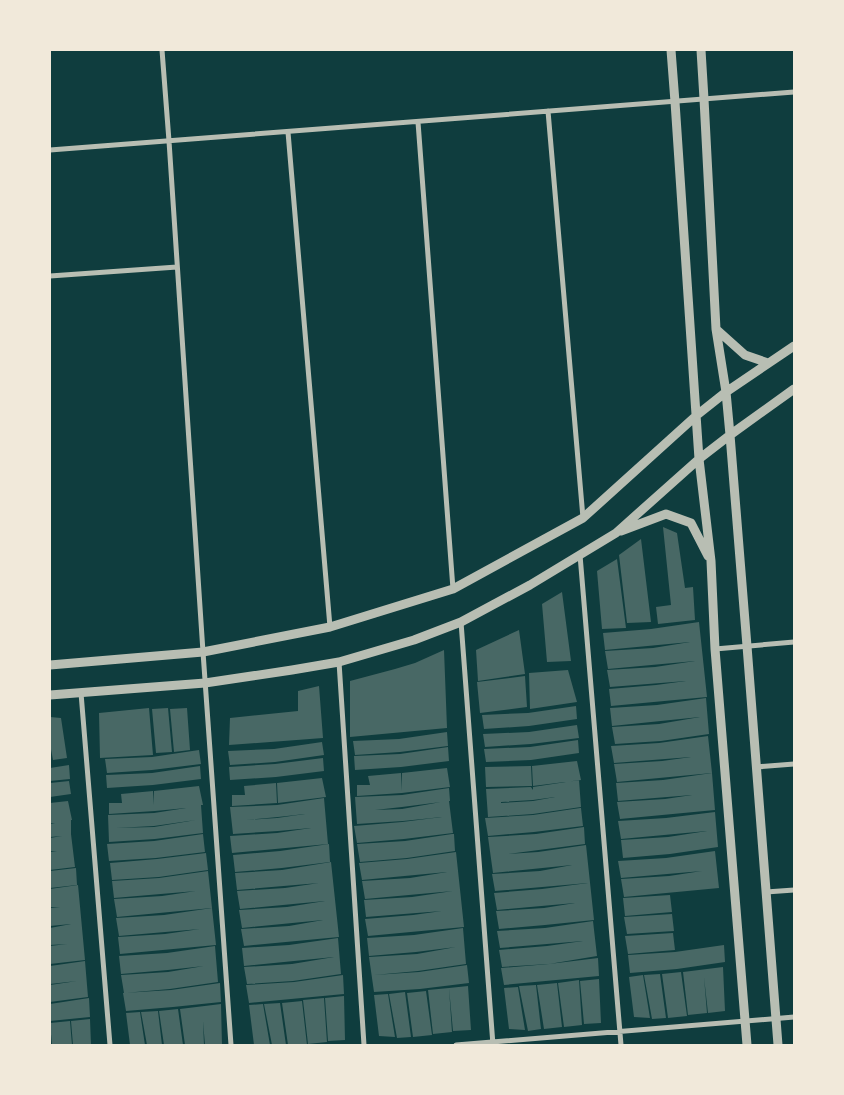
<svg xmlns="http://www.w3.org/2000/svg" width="844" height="1095" font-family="'Source Serif 4',serif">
<rect width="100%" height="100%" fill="#0f3d3e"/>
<!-- building -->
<path fill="#486865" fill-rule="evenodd" d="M663,527L677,533L685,588L693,587L695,620L658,624L656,607L671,605Z
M641,539L651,622L627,623L619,555Z
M617,559L626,628L602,629L597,571Z
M562,592L571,661L547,662L542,604Z
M699,622L707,697L611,706L609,689L656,685L686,681L610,687L607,670L655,667L695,661L608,669L605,651L653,648L690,642L605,650L603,633L651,629Z
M519,630L525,674L478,681L476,650Z
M444,650L447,728L350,737V681L395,669L415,663Z
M568,670L577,702L530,709L529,673Z
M525,676L527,707L480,713L477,682Z
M319,686L323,738L229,745L230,718L298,711V691Z
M706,698L709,734L661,741L615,744L612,727L659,724L700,717L612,726L610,708L657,705Z
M576,706L577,719L529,726L484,729L482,715L528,713Z
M149,708L153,755L100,758L99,713Z
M168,708L172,752L156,753L152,709Z
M187,708L190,750L174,752L170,709Z
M50,717L61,718L67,758L53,760L50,744Z
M577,725L579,738L531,744L485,747L483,734L529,732Z
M447,732L448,746L400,752L355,755L353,741L399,739Z
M708,736L712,773L617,782L614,764L662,761L691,757L614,763L611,746L659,743Z
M578,740L579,753L531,760L486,762L484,749L530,747Z
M322,742L324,755L275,762L230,765L228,751L274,749Z
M448,747L449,761L401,767L355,770L354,756L400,754Z
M199,750L201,764L152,770L107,773L105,759L152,757Z
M323,758L324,771L276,777L230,780L229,767L275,764Z
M577,761L581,780L533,786L532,766Z
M69,765L70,779L50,781V768Z
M200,766L201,779L153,785L107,788L106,775L152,773Z
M531,766L532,786L486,787L485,767Z
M447,768L450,787L402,793L357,796V785H370L368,776L401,773L402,791V773Z
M712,773L715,810L620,819L617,802L665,799L692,795L618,801L616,783L663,780Z
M322,778L326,797L278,803L277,783Z
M579,780L581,807L533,814L488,817L486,789L531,787L533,790V787ZM555,797L533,801L501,803V802L533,800Z
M69,781L71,794L50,797V783Z
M276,783L277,803L232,806V795H245L244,786Z
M199,786L203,805H201L203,833L155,839L109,842L108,815L154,813L186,808L155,811L109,814V803H122L121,794L153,791L154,805V791ZM196,820L154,827L116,828L154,826Z
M449,788L450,801H449L453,833L404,839L357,843L354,826L402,822L442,817L403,821L357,824L355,797L402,795ZM441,802L402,809L375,810L402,807Z
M324,798L328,844L232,853L230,836L277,833L311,828L278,831L233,834L230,807L277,805ZM305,814L277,818L246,820L278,817Z
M68,801L72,820H71V834L75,867L50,870V852L57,851H50V838L62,836L50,837V824L55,823H50V803Z
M580,808H581L583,826L534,832L488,836L485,818L533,815Z
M715,812L718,847L670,854L623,858L621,840L668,837L707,831L621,839L618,821L666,818Z
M584,827L585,844L508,854L538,852L586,845L594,920L545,925L499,929L496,911L544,908L575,903L497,910L494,893L542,889L588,883L495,891L492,874L540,871L572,865L493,873L488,837L536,834Z
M203,834L205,852L156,858L109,861L107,844L154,841Z
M452,834H454L455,851L407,858L360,862L357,844L405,841Z
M329,844L330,862L282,868L235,872L233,855L280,851Z
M715,851L719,888L624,897L621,879L669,876L702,871L621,878L618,861L666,858Z
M456,852L464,927L368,936L365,919L413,915L442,911L366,917L364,900L412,897L453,891L365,899L362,881L410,878L447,872L362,880L359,863L407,859Z
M206,853L208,870L159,877L112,880L110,863L157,859Z
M331,862L339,937L244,946L241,929L289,926L323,920L242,928L239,910L287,907L325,901L240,909L237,891L285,888L319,883L237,890L235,873L282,870Z
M76,868L77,885L50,888V871Z
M208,871L212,908L117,917L114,899L162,896L196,891L114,898L112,881L159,878Z
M78,885L85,960L50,964V946L67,944L50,945V928L71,924L50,926V908L60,907H50V889Z
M670,895L672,912L625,916L623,898Z
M212,908L216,945L120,954L118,937L165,934L200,929L119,936L116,918L164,915Z
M672,914L674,931L627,934L624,917Z
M593,921L597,956L549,964L502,967L499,950L547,946L583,941L500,948L497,931L545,928Z
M463,928L466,964L418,971L374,975L419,972L467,965L469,983L420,989L374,992L369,957L417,954L456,947L416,952L369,956L367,938L414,935Z
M673,933L675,950L628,954L625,936Z
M338,938L341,974L293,981L247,984L244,967L292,964L334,957L244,966L242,948L289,945Z
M724,945L725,962L677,969L630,973L628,955L675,952Z
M215,946L218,982L170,989L124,993L121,975L168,972L204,966L168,970L121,974L119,956L167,953Z
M598,958L599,976L504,985L501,968L549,964Z
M85,961L88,997L50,1002V985L77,981L50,984V966Z
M723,967L725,1011L708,1013L704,977L707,1013L688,1015L683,972Z
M681,972L687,1016L668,1018L662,974Z
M660,974L666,1018L652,1019L644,975Z
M343,975L344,994L249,1003L246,985L294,982Z
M643,975L650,1018L634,1017L629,977Z
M599,979L601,1023L584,1024L580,981Z
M579,980L582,1025L564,1027L558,983Z
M220,983L221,1002L173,1007L126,1011L123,993L171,990Z
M557,983L562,1027L544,1029L537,985Z
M536,985L541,1029L528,1031L519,986Z
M468,986L471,1030L453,1031L449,988Z
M518,987L525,1030L509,1029L504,988Z
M449,988L452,1032L433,1034L428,990Z
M426,991L432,1035L413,1037L407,993Z
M405,992L411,1037L397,1038L389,994Z
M388,994L395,1037L379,1036L374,995Z
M344,996L345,1040L328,1041L325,998Z
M89,998L90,1017L50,1021V1004Z
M324,998L327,1042L308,1044L303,1000Z
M302,1001L307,1045H288L282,1003Z
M280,1003L286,1045H272L264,1004Z
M221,1004L222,1045H205L203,1021L204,1045H185L180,1009Z
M263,1004L270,1045H254L249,1005Z
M178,1009L183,1045H164L159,1011Z
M158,1011L162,1045H147L141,1012Z
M140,1012L145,1045H130L126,1013Z
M90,1019L91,1045H73L71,1021Z
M70,1021L72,1045H52L50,1023Z"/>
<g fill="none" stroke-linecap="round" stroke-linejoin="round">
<!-- minor -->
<path stroke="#b8beb3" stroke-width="5" d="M162,50L169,141L203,652L231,1045
M548,111L583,518
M418,122L453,589
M288,132L330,627
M50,150L794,92
M50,276L177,267
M580,555L621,1045
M461,622L493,1045
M715,649L794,642
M339,662L364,1045
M81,693L110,1045
M756,767L794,764
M766,892L794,890
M456,1045L794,1017"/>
<!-- tertiary -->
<path stroke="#b8beb3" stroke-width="9" d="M671,50L675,102L699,459L711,561L715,649L747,1045
M701,50L704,99L716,329L726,392L730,435L747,646L778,1045
M716,329L745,355L768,363
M621,531L666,514L691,523L708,556
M50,665L203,652L330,627L453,589L583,518L697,415L726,392L794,346
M50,695L205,683L292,670L339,662L414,640L461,622L530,585L616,533L699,459L730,435L794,389"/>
</g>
<!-- border -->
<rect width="844" height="1095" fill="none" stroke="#f1e9da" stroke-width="102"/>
</svg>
